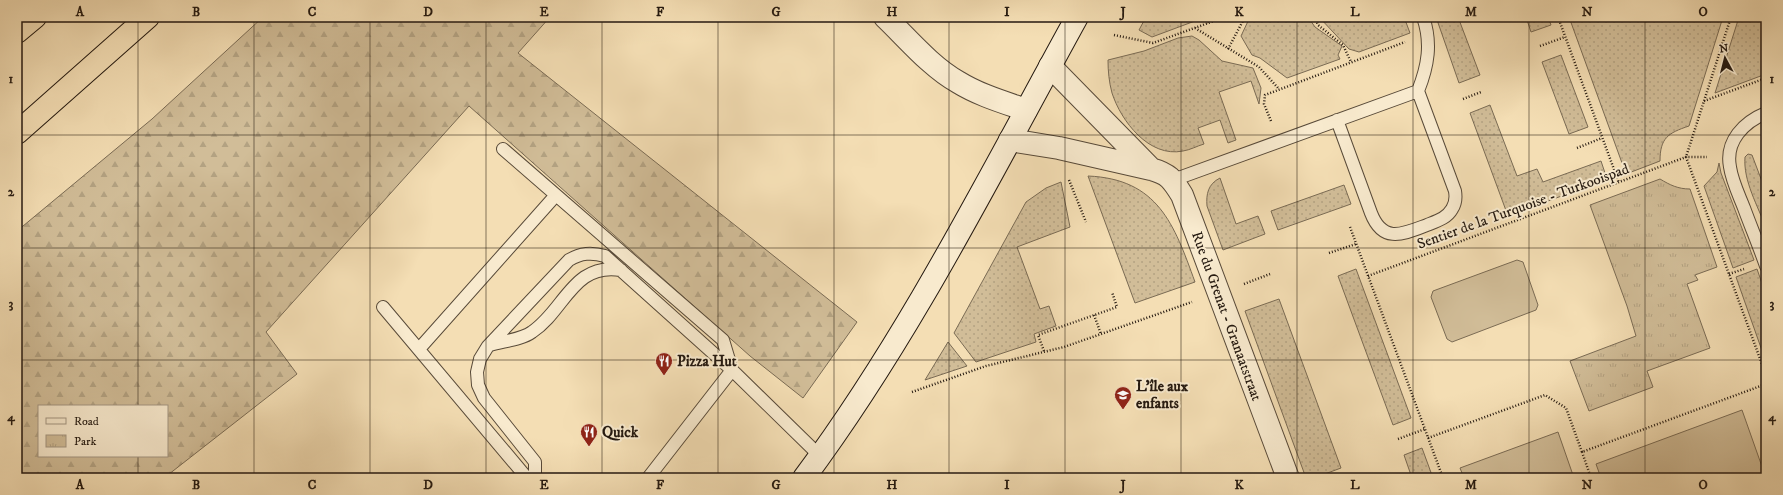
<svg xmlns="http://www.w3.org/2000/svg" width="1783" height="495" font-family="'IM FELL DW Pica',serif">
<defs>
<pattern id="grass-dots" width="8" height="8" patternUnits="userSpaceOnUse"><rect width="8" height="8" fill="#d1bd98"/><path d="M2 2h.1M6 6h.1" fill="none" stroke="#b3a282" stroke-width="1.8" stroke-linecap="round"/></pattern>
<pattern id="forest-firs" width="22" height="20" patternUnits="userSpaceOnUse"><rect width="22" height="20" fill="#d1bd98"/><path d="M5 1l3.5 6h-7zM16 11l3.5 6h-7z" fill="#b3a282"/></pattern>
<pattern id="park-tufts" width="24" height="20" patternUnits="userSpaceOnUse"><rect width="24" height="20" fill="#d1bd98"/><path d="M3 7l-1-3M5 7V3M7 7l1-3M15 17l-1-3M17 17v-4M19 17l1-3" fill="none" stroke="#b3a282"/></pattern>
</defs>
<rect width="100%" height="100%" fill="#f4deb4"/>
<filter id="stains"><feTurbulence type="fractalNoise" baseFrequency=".005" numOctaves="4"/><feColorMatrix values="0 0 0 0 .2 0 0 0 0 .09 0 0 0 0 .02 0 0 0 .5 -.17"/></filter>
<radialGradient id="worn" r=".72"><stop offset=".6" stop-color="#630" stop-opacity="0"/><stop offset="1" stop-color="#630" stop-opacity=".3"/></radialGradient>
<!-- grass -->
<path fill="url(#grass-dots)" stroke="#7a6b54" d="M1146,17H1203V18L1152,37L1139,30Z
M1250,17H1252L1254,21L1266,17H1308L1315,27L1342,46L1338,55L1340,59L1287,78L1260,58L1252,55L1241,36Z
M1319,17H1404L1410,33L1359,52L1349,49Z
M1436,17H1458L1480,75L1459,83Z
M1526,17H1548L1551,25L1531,32Z
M1569,17H1723L1689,126C1668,133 1660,138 1660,161L1626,174Z
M1739,17H1766V74L1715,93Z
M1192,36L1199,40L1222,61L1253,68L1261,88L1259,104L1251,81L1219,92L1236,140L1228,143L1220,120L1198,128L1204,144C1197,146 1190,150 1183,151C1149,158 1121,121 1112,93C1109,82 1108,71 1108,60L1144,51L1178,38Z
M1561,55L1588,127L1569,134L1542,62Z
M1490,105L1517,176L1537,169L1543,182L1601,161L1607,179L1508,216L1470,113Z
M1748,154L1752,155L1766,192V228C1758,206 1743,181 1745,157Z
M1719,163L1721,173L1754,260L1733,268L1704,186L1717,172Z
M1088,176C1158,179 1174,224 1195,282L1135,303Z
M1220,178L1236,224L1258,216L1265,234L1223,250L1207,206C1206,194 1208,184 1220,178Z
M1061,182L1070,227L1017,247L1040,309L1049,306L1056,326L1034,334L1036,342L976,362L954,333L1026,202L1046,188Z
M1344,185L1351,204L1278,230L1271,211Z
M1356,269L1411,418L1393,425L1338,276Z
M1757,269L1766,295V362L1736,277Z
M1279,299L1341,468L1314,478H1306L1245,311Z
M948,342L967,366L925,380Z
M1422,448L1433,478H1412L1404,455Z"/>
<!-- forest -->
<path fill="url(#forest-firs)" stroke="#7a6b54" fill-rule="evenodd" d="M263,17H550L518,53L857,322L803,398L750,356L469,106L266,332L297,374L164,478H17V231L152,119ZM39,406H167V456H39Z"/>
<!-- park -->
<path fill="url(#park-tufts)" stroke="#7a6b54" d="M1660,179C1670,185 1678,189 1690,189L1717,267L1695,275L1698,280L1687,284L1710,348L1647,371L1653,387L1589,411L1570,361L1636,336L1627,306L1590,205Z"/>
<!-- pitch -->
<path fill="#d1bd98" stroke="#7a6b54" d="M1517,260L1523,262L1538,305L1536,310L1452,342L1447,339L1431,297L1433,291Z
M1742,410L1766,478H1601L1596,464Z
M1558,432L1574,478H1464L1460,468Z"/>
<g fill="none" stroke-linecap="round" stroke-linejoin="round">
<!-- lane casing -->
<g stroke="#584a39" stroke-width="14">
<path id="lane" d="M1766,113C1744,122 1725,141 1730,167C1732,181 1739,195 1744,208C1751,227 1759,246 1766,266
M1337,120L1371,213C1383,244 1403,234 1427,225C1437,221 1447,218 1452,209C1456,203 1456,197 1455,191L1418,91
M503,149L723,340L732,370L648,478
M1173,180L1418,91C1428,66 1432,43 1423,17
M383,307L527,478
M490,345C503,341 521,340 532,332C565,310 573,262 621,270
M419,349L556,195
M535,478V462L484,398L478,385L477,372L480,359L488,346L569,260C581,253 591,252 605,256L732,370L820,456"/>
</g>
<!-- street casing -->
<g stroke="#584a39" stroke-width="24">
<path id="street" d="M885,17C907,38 931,67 958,82C979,95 1003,102 1026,110
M1050,66L1151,169
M1010,140L1059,148L1151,169C1169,174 1172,179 1182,195L1288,478"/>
</g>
<!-- secondary casing -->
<g stroke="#241910" stroke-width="24">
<path id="secondary" d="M804,478C911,334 991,173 1077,17"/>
</g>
<!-- highway casing -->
<g stroke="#241910" stroke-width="24">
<path id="highway" d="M17,32L35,17
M17,133L148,17"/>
</g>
<!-- path -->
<path stroke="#241910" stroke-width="2.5" stroke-dasharray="1 2" stroke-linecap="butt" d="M1206,17L1208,23
M1315,17L1318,25L1343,45L1351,62
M1558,17L1619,183
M1731,17L1686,157L1766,375
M1195,28L1259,67L1279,89
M1114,35L1153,43L1225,17
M1540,46L1565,37
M1228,49L1245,17
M1463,99L1481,92
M1704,101L1766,78
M1271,121L1264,104L1265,95L1405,42
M1577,148L1602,138
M1069,180L1086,222
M1350,227L1443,478
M1329,253L1356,244
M1729,274L1744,269
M1368,276L1686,157H1707
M1244,284L1270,274
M1094,315L1101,334
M1044,351L1038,335L1117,307L1112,292
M912,392L986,366L1064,347L1192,302
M1428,438L1545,395L1566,408L1582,452L1766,384
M1398,439L1425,429
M1582,452L1591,478"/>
<!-- lane -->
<use href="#lane" stroke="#f8eace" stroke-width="12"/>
<!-- street -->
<use href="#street" stroke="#f8eace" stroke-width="22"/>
<!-- secondary -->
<use href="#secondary" stroke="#f8eace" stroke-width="22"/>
<!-- highway -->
<use href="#highway" stroke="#f4deb4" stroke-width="22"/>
</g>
<!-- grid -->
<path fill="none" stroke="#241910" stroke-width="1" stroke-opacity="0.55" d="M138,17V406M254,17V478M370,17V478M486,17V478M602,17V478M718,17V478M834,17V478M949,17V478M1065,17V478M1181,17V478M1297,17V478M1413,17V478M1529,17V478M1645,17V478M17,135H1766M17,248H1766M17,360H1766M138,456V478"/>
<!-- icons -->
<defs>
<g id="restaurant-pin" transform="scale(0.9)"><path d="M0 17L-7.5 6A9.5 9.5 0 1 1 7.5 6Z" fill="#8f2418" stroke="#f8eace"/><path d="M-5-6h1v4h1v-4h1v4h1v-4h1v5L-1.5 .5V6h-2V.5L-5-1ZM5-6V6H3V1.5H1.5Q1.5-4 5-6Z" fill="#fff"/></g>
<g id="school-pin" transform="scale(0.9)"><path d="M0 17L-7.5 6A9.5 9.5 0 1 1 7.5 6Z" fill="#8f2418" stroke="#f8eace"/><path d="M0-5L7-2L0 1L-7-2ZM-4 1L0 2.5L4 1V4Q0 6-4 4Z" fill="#fff"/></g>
</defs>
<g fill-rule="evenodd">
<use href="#restaurant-pin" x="664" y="361"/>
<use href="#school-pin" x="1123" y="395"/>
<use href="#restaurant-pin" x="589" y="432"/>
</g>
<g text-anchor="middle" stroke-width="4" stroke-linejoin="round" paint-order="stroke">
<!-- street labels -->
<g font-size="15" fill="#241910" stroke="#f8eace">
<text transform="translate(1523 206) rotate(-20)" y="5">Sentier de la Turquoise - Turkooispad</text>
<text transform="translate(1227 316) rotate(70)" y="5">Rue du Grenat - Granaatstraat</text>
</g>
<!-- poi labels -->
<g font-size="15" font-weight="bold" fill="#241910" stroke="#f8eace" text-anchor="start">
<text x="677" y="366">Pizza Hut</text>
<text x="1136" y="391">L'île aux<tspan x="1136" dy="17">enfants</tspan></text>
<text x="602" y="437">Quick</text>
</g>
</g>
<!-- margin -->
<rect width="1783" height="495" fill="none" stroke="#f4deb4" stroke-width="44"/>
<!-- legend -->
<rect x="38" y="405" width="130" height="52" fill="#f8eace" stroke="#a39682"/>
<rect x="46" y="418" width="20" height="6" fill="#f8eace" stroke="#a39682"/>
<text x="74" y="425" font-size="12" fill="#241910">Road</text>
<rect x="46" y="435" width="20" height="12" fill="url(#park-tufts)" stroke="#a39682"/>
<text x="74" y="445" font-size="12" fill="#241910">Park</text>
<!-- north arrow -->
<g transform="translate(1725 58) rotate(353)" stroke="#f8eace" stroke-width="3" paint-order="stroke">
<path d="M0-3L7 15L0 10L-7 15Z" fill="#241910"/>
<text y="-6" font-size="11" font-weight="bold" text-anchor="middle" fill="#241910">N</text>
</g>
<rect x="22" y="22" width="1739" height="451" fill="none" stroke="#241910" stroke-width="1.5"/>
<g font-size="13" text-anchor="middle" font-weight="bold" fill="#241910">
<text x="80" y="16">A</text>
<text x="196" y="16">B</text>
<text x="312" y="16">C</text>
<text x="428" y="16">D</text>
<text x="544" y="16">E</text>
<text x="660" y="16">F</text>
<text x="776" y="16">G</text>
<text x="892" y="16">H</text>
<text x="1007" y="16">I</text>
<text x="1123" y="16">J</text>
<text x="1239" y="16">K</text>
<text x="1355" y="16">L</text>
<text x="1471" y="16">M</text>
<text x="1587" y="16">N</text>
<text x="1703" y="16">O</text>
<text x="11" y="83">1</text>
<text x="1772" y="83">1</text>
<text x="11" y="196">2</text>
<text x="1772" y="196">2</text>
<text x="11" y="308">3</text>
<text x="1772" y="308">3</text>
<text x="11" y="421">4</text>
<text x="1772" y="421">4</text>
<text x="80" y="489">A</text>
<text x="196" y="489">B</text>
<text x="312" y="489">C</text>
<text x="428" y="489">D</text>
<text x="544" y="489">E</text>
<text x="660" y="489">F</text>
<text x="776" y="489">G</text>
<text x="892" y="489">H</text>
<text x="1007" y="489">I</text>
<text x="1123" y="489">J</text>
<text x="1239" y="489">K</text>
<text x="1355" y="489">L</text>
<text x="1471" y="489">M</text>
<text x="1587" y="489">N</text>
<text x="1703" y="489">O</text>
</g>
<rect width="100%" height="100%" filter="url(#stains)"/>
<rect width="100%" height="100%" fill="url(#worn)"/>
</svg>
